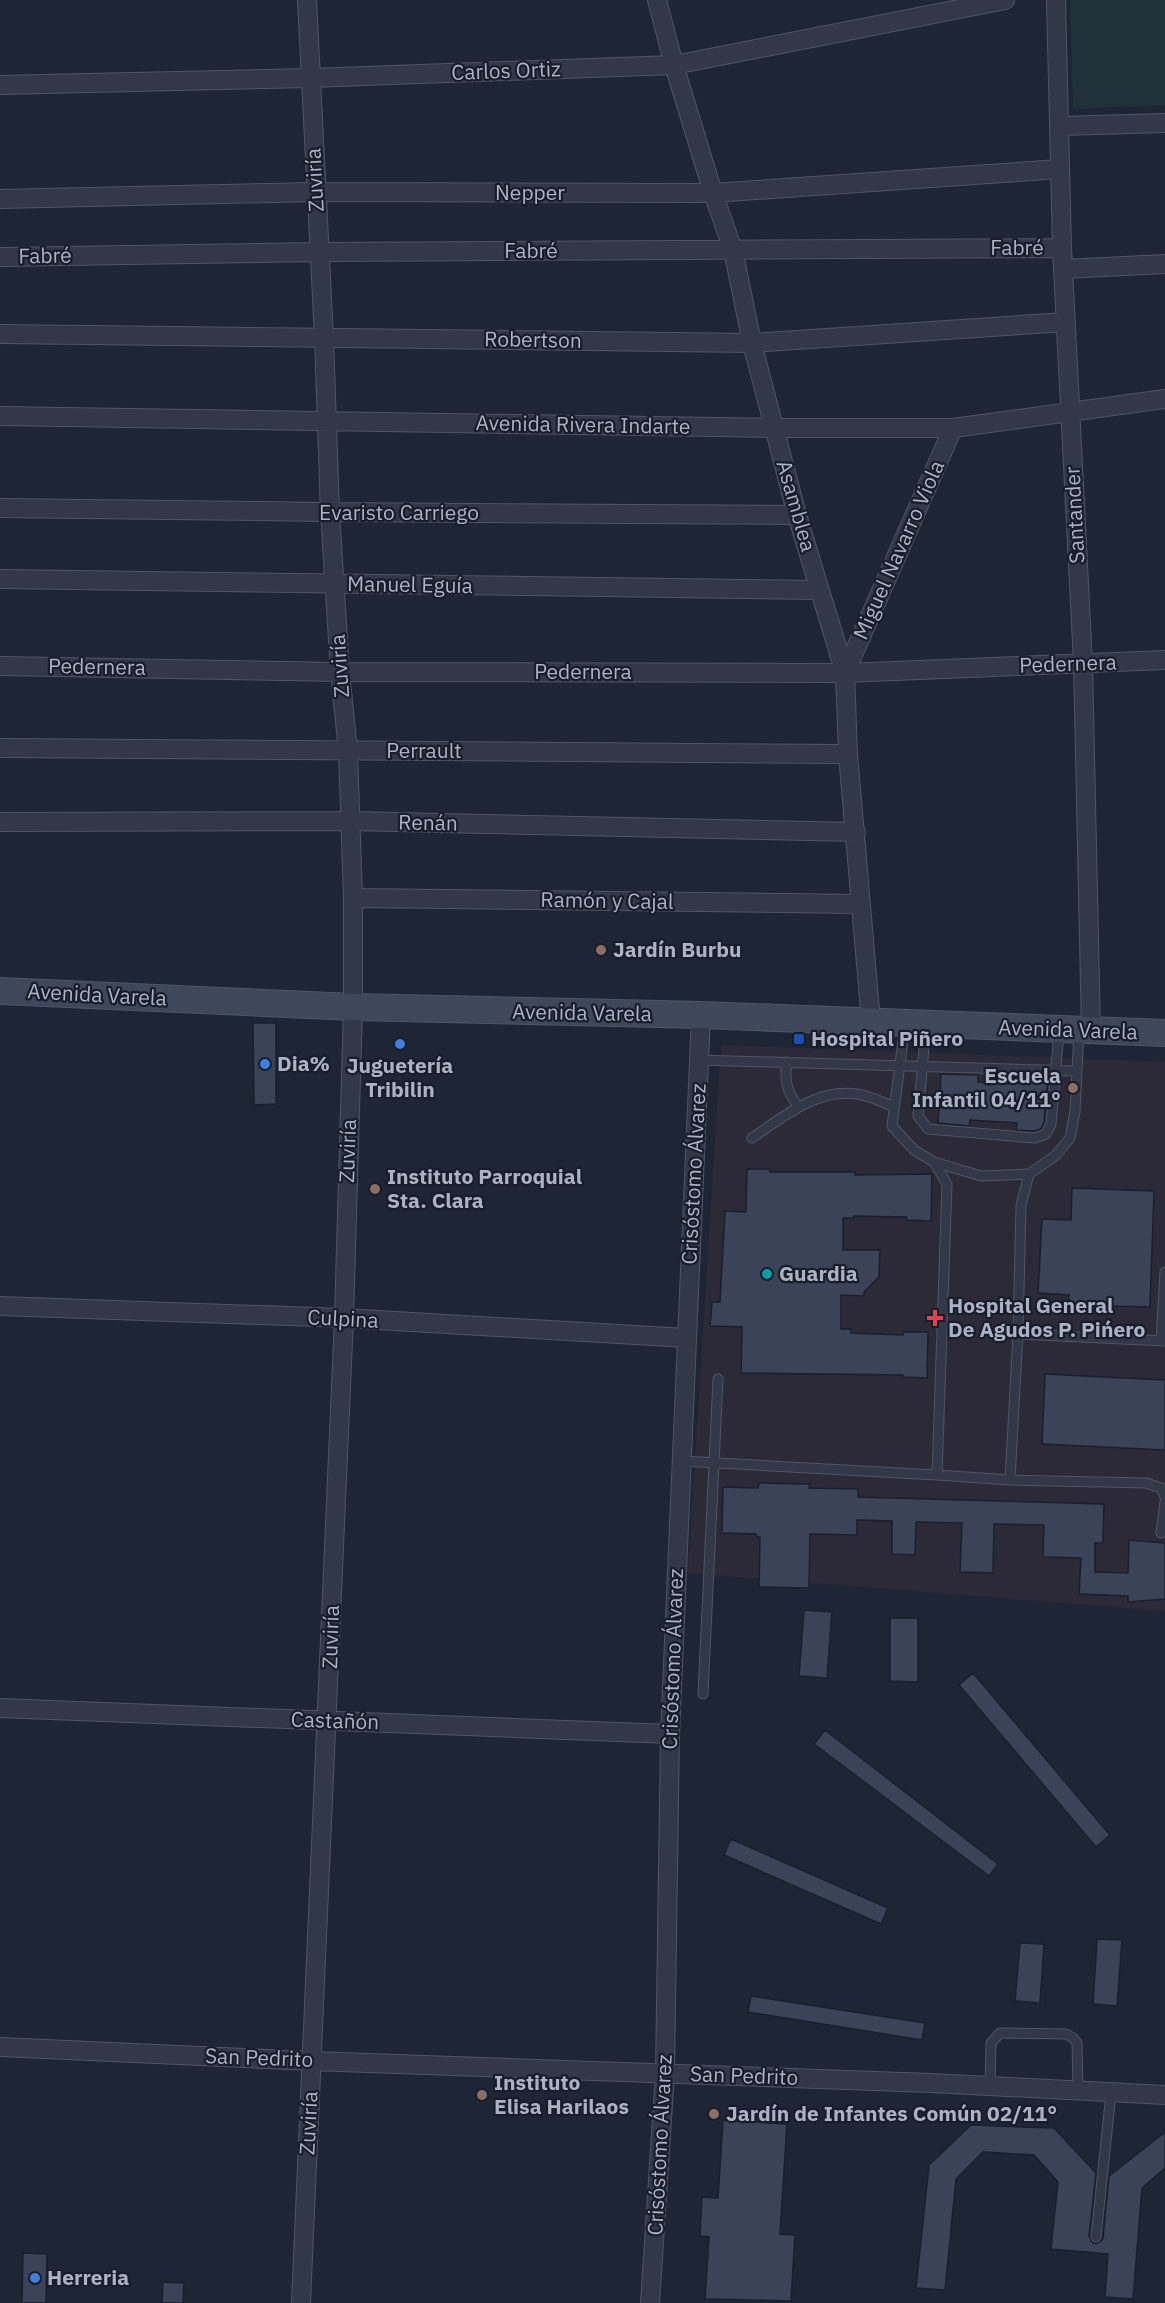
<svg xmlns="http://www.w3.org/2000/svg" width="1165" height="2303" font-family="'IBM Plex Sans',sans-serif">
<rect width="100%" height="100%" fill="#1e2636"/>
<!-- medical -->
<path fill="#2d2a38" d="M721,1045L1165,1062V1611L688,1573Z"/>
<!-- green -->
<path fill="#203237" d="M1070,0H1165V105L1073,109Z"/>
<!-- building -->
<path fill="#3a4357" stroke="#191f2d" stroke-width="1.5" d="M253,1023H276V1104L254,1105Z
M941,1074L978,1075V1082L1011,1084V1076L1048,1077L1044,1122L1041,1129L1034,1131L1016,1130L1017,1123L970,1120L969,1126L938,1123Z
M747,1169H770V1172H855V1175L932,1174L931,1221L906,1220L907,1217L854,1216V1218H843V1250H880L879,1277L864,1292V1296L841,1295V1329H851V1333L903,1335V1332H928L927,1378L903,1377V1375L741,1373L742,1327L710,1326L712,1302H720L725,1211L746,1212Z
M1072,1188L1154,1191L1150,1307L1068,1305L1069,1295L1038,1293L1042,1219L1071,1220Z
M1045,1374L1165,1380V1450L1042,1444Z
M759,1483L810,1484L809,1488L858,1489V1497L1104,1504L1103,1543H1095V1572L1128,1573L1129,1540L1165,1543V1599L1128,1602V1596L1079,1594L1081,1558L1043,1557L1044,1525L994,1524L993,1573L960,1572L962,1523L916,1522L915,1555L892,1554V1521L857,1520V1535L810,1534L809,1588L759,1587L760,1537H757L756,1534L722,1533L723,1487L758,1488Z
M804,1610L832,1612L827,1678L799,1676Z
M890,1618H918V1682L890,1681Z
M973,1673L1110,1835L1096,1847L959,1685Z
M825,1730L998,1864L989,1876L814,1744Z
M731,1839L888,1908L881,1924L724,1855Z
M1097,1939L1122,1940L1117,2006L1093,2004Z
M1020,1943L1044,1944L1040,2003L1015,2001Z
M751,1996L925,2023L922,2040L748,2012Z
M723,2120L787,2124L780,2234L795,2235L791,2301L705,2299L709,2237L700,2236L702,2197L718,2198Z
M971,2125L1054,2128L1096,2173L1089,2236L1092,2242L1096,2244L1101,2241L1103,2238L1109,2176L1165,2132V2168L1142,2188L1133,2299L1105,2297L1108,2254L1051,2249L1058,2182L1034,2155L983,2152L956,2179L945,2290L916,2288L929,2165Z
M23,2253L47,2254L46,2303H22Z
M163,2282L184,2283L183,2303H162Z"/>
<g fill="none" stroke-linecap="round" stroke-linejoin="round">
<!-- service casing -->
<g stroke="#4f5565" stroke-width="11">
<path id="service" d="M905,1025L892,1126L914,1150L934,1162L947,1184L937,1475L1010,1480L1018,1334L1021,1205L1029,1174L1055,1156L1070,1138L1075,1111L1079,1031
M926,1025L918,1116L928,1129L1035,1138L1046,1134L1051,1124L1059,1032
M699,1060L1077,1071
M787,1062C784,1080 787,1092 798,1106
M752,1138C786,1115 824,1082 869,1097C877,1099 886,1104 894,1107
M934,1162L981,1176L1029,1174
M1018,1334L1165,1341
M1161,1341L1165,1272
M681,1461L937,1475
M1010,1480L1146,1483L1161,1488L1165,1497
M1161,1533L1165,1502
M703,1694L718,1379
M990,2087L991,2043L1000,2033L1066,2034L1073,2038L1077,2043L1078,2091
M1096,2237L1111,2093"/>
</g>
<!-- minor casing -->
<g stroke="#4f5565" stroke-width="20">
<path id="minor" d="M657,0L674,65L713,193L733,250L752,343L797,515L845,673L848,754L871,1022
M1056,0L1062,248L1083,663L1091,1031
M0,85L310,78L674,65L1005,0
M1059,126L1165,123
M0,199L316,192L713,193L1060,169
M0,257L320,252L1062,248
M1065,269L1165,264
M0,334L752,343L1066,322
M0,416L774,428H953L1165,399
M0,508L330,512L797,515
M0,579L820,590
M0,666L340,672L845,673L1165,660
M845,673L953,428
M0,748L848,754
M0,822L351,821L856,832
M353,898L861,904
M0,1306L344,1318L686,1338
M0,1708L670,1734
M0,2047L312,2061L931,2083L1165,2095
M301,2303L344,1318L353,1007V898L348,751L340,672L330,512L324,338L307,0
M650,2303L665,2073L670,1734L701,1015"/>
</g>
<!-- secondary casing -->
<g stroke="#4f5565" stroke-width="28">
<path id="secondary" d="M0,991L353,1007L701,1015L1165,1033"/>
</g>
<!-- service -->
<use href="#service" stroke="#323847" stroke-width="9"/>
<!-- minor -->
<use href="#minor" stroke="#323847" stroke-width="18"/>
<!-- secondary -->
<use href="#secondary" stroke="#3f475a" stroke-width="26"/>
</g>
<!-- markers -->
<g fill="#8d6e63" stroke="#171d2b" stroke-width="2">
<circle cx="601" cy="950" r="6"/>
<circle cx="1073" cy="1088" r="6"/>
<circle cx="375" cy="1189" r="6"/>
<circle cx="482" cy="2095" r="6"/>
<circle cx="714" cy="2114" r="6"/>
</g>
<rect fill="#1a4fb4" stroke="#171d2b" stroke-width="2" x="793" y="1033" width="12" height="12" rx="3"/>
<g fill="#3f7fe0" stroke="#171d2b" stroke-width="2">
<circle cx="400" cy="1044" r="6"/>
<circle cx="265" cy="1064" r="6"/>
<circle cx="35" cy="2278" r="6"/>
</g>
<circle fill="#0f9aa8" stroke="#171d2b" stroke-width="2" cx="767" cy="1274" r="6"/>
<path fill="#e0444e" stroke="#171d2b" stroke-width="2" d="M932 1309h6v6h6v6h-6v6h-6v-6h-6v-6h6z"/>
<g text-anchor="middle" stroke-width="4.5" stroke-linejoin="round" paint-order="stroke">
<!-- street labels -->
<g font-size="21" fill="#abb2c4" stroke="#171d2b">
<text transform="translate(506 71) rotate(-2)" y="7">Carlos Ortiz</text>
<text transform="translate(315 180) rotate(-93)" y="7">Zuviría</text>
<text x="530" y="200">Nepper</text>
<text x="1017" y="255">Fabré</text>
<text x="531" y="258">Fabré</text>
<text transform="translate(45 256) rotate(-1)" y="7">Fabré</text>
<text transform="translate(533 340) rotate(1)" y="7">Robertson</text>
<text transform="translate(583 425) rotate(1)" y="7">Avenida Rivera Indarte</text>
<text transform="translate(796 506) rotate(74)" y="7">Asamblea</text>
<text x="399" y="520">Evaristo Carriego</text>
<text transform="translate(1075 515) rotate(-93)" y="7">Santander</text>
<text transform="translate(899 550) rotate(-66)" y="7">Miguel Navarro Viola</text>
<text transform="translate(410 585) rotate(1)" y="7">Manuel Eguía</text>
<text transform="translate(1068 664) rotate(-2)" y="7">Pedernera</text>
<text transform="translate(340 666) rotate(-94)" y="7">Zuviría</text>
<text transform="translate(97 667) rotate(1)" y="7">Pedernera</text>
<text x="583" y="679">Pedernera</text>
<text x="424" y="758">Perrault</text>
<text transform="translate(428 823) rotate(1)" y="7">Renán</text>
<text transform="translate(607 901) rotate(1)" y="7">Ramón y Cajal</text>
<text transform="translate(97 995) rotate(3)" y="7">Avenida Varela</text>
<text transform="translate(582 1013) rotate(1)" y="7">Avenida Varela</text>
<text transform="translate(1068 1030) rotate(2)" y="7">Avenida Varela</text>
<text transform="translate(348 1151) rotate(-88)" y="7">Zuviría</text>
<text transform="translate(694 1174) rotate(-87)" y="7">Crisóstomo Álvarez</text>
<text transform="translate(343 1319) rotate(3)" y="7">Culpina</text>
<text transform="translate(331 1637) rotate(-88)" y="7">Zuviría</text>
<text transform="translate(673 1659) rotate(-88)" y="7">Crisóstomo Álvarez</text>
<text transform="translate(335 1721) rotate(2)" y="7">Castañón</text>
<text transform="translate(259 2058) rotate(2)" y="7">San Pedrito</text>
<text transform="translate(744 2076) rotate(2)" y="7">San Pedrito</text>
<text transform="translate(309 2123) rotate(-87)" y="7">Zuviría</text>
<text transform="translate(660 2145) rotate(-87)" y="7">Crisóstomo Álvarez</text>
</g>
<!-- poi labels -->
<g font-size="21" font-weight="bold" fill="#abb2c4" stroke="#171d2b" text-anchor="start">
<text x="613" y="957">Jardín Burbu</text>
<text x="811" y="1046">Hospital Piñero</text>
<text x="277" y="1071">Dia%</text>
<text x="400" y="1073" text-anchor="middle">Juguetería<tspan x="400" dy="24">Tribilin</tspan></text>
<text x="1061" y="1083" text-anchor="end">Escuela<tspan x="1061" dy="24">Infantil 04/11°</tspan></text>
<text x="387" y="1184">Instituto Parroquial<tspan x="387" dy="24">Sta. Clara</tspan></text>
<text x="779" y="1281">Guardia</text>
<text x="948" y="1313">Hospital General<tspan x="948" dy="24">De Agudos P. Pińero</tspan></text>
<text x="494" y="2090">Instituto<tspan x="494" dy="24">Elisa Harilaos</tspan></text>
<text x="726" y="2121">Jardín de Infantes Común 02/11°</text>
<text x="47" y="2285">Herreria</text>
</g>
</g>
</svg>
